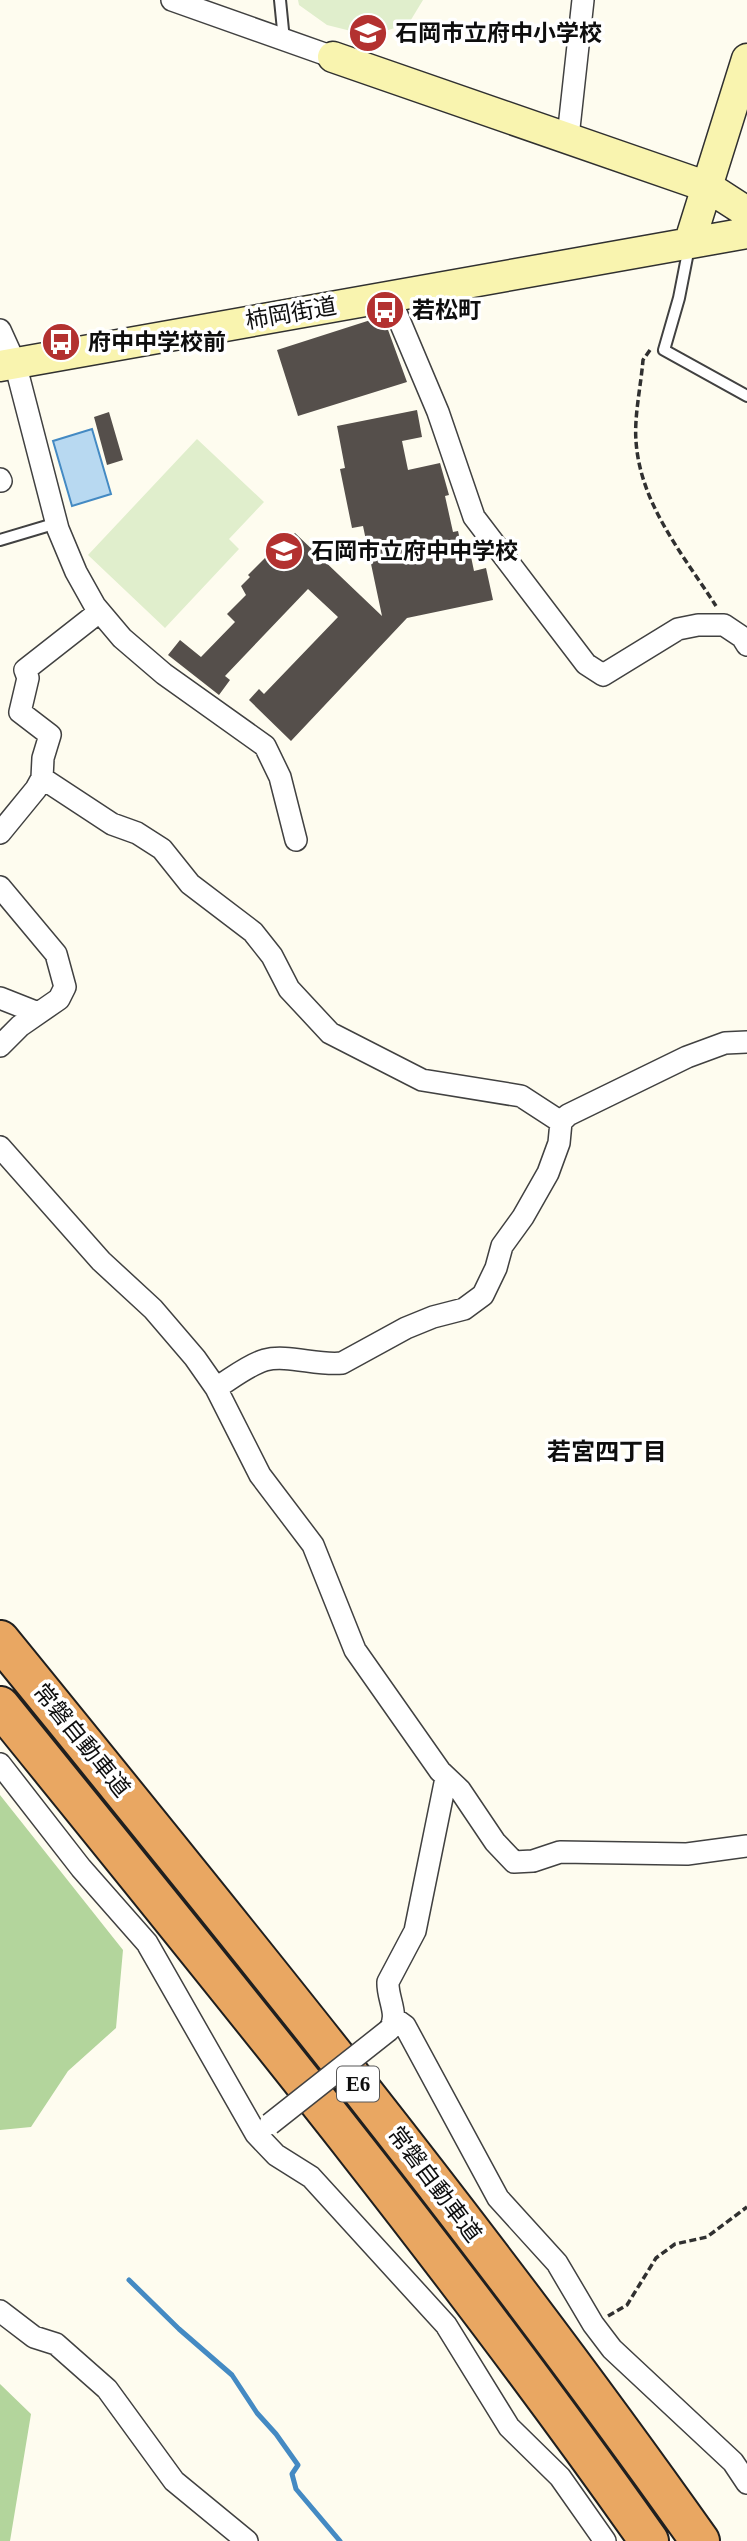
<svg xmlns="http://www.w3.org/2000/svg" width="747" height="2541" font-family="'Times New Roman','Noto Sans JP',serif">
<rect width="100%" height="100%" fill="#fefcef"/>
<!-- forest -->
<path fill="#b3d59c" d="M0,1795L123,1950L116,2028L68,2071L31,2127L0,2130Z
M0,2384L31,2414L10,2541H0Z"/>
<!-- pitch -->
<path fill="#e0eecc" d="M298,0H423L409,23L371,36L327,25L299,5Z
M197,439L264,502L229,539L239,549L165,628L88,555Z"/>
<!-- water -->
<path fill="#b8d9f1" stroke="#448ac3" stroke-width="2" d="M92,429L111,494L72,506L53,441Z"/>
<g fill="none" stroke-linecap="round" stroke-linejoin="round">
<!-- stream -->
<path stroke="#448ac3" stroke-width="5" d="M129,2280L179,2329L232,2375L257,2413L276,2434L298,2465L292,2474L296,2489L340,2541"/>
</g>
<!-- building -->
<path fill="#554f4b" d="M383,316L407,382L298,416L277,350Z
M417,410L422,437L402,441L408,470L440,463L449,495L445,496L453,532L458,531L461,544L468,542L474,571L486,568L493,600L407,618L291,741L249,700L259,689L264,694L338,617L308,589L225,676L230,680L219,695L168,655L180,640L201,657L235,622L227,614L246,595L241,586L250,577L248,575L279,544L281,547L295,533L382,616L363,526L352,528L340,469L345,468L337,426Z
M109,412L123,460L107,465L94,417Z"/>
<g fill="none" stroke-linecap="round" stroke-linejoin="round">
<!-- lane casing -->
<g stroke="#414141" stroke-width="14">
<path id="lane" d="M280,0L284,40
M689,247L679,298L664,350L747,396
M0,540L57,523"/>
</g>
<!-- street casing -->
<g stroke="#414141" stroke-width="24">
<path id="street" d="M172,0L333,57
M568,137L583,0
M389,296L438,412L474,517L586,664L603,675L678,629L698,625H724L742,637L747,645
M0,330L15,363L58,529L76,572L95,606L122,638L164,674L265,746L280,777L296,840
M0,479L1,481
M42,778L112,824L137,833L162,849L190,884L253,932L272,956L289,989L330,1033L422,1080L521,1096L561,1122
M0,833L36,789L42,778L43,758L50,735L20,712L28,678L25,670L99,612
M0,887L56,954L65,987L59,999L20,1026L0,1046
M0,998L38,1013
M0,1147L101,1261L153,1309L195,1358L216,1388L260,1475L313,1545L355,1650L440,1771L460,1790L495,1842L514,1862L533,1861L560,1852L687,1854L747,1846
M216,1388C231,1379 248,1365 265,1360C287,1354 318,1366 342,1363L406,1328L433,1317L464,1309L483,1295L496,1268L502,1246L523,1217L548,1173L559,1143L561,1122L568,1115L687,1057L725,1043L747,1042
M0,1764L81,1868L147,1943L256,2134L276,2155L311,2177L446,2325L509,2427L560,2477L605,2541
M394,2018L405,2026L498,2198L557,2263L593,2324L612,2349L733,2462L747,2483
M389,2030C400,2015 387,1999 388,1982L415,1931L446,1778
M0,2311L34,2337L56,2344L107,2389L174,2481L247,2541"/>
</g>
<!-- secondary casing -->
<g stroke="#303030" stroke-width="33">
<path id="secondary" d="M333,57L708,187L747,212
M690,241L747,59
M0,366L747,233"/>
</g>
<!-- highway casing -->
<g stroke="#1f1f1f" stroke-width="42">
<path id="highway" d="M0,1640C240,1935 480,2230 700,2541
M0,1706C222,1980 446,2253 649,2541"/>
</g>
<!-- path -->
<path stroke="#303030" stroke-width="3.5" stroke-dasharray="7 3.5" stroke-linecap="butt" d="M650,350L643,360C641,385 634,417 636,441C640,504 684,556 716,606
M608,2316L627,2305L656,2258L675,2244L707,2237L747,2207"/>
<!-- lane -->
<use href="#lane" stroke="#fff" stroke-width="10"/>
<!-- street -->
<use href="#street" stroke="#fff" stroke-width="21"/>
<!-- secondary -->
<use href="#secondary" stroke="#f9f4af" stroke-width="30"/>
<!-- highway -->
<use href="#highway" stroke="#e9a762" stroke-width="38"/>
<!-- street-bridge casing -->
<g stroke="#414141" stroke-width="24" stroke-linecap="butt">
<path id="street-bridge" d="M270,2124L389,2030"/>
</g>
<!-- street-bridge -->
<use href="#street-bridge" stroke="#fff" stroke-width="21"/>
</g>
<!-- icons -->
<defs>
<g id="school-disc" transform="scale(2.0125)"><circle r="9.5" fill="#b33130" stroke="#fff"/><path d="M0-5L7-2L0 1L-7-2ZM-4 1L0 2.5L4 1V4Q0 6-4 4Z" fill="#fff"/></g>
<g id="bus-disc" transform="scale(2.0125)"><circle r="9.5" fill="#b33130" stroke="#fff"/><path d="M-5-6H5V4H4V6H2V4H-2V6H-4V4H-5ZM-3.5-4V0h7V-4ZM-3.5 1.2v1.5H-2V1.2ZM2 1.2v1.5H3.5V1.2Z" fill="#fff"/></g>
</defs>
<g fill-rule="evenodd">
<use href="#school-disc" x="368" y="33"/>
<use href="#bus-disc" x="385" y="310"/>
<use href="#bus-disc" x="61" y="342"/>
<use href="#school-disc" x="284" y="551"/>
</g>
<g text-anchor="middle" stroke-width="7" stroke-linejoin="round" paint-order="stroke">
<!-- shield labels -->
<rect fill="#fff" stroke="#565656" stroke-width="2" x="337" y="2066.5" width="42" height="35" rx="5"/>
<g font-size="21" font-weight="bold" fill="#0e0e0e">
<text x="358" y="2091">E6</text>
</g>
<!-- poi labels -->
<g font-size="23" font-weight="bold" fill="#0e0e0e" stroke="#fff" text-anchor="start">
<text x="395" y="41">石岡市立府中小学校</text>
<text x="412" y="318">若松町</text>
<text x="88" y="350">府中中学校前</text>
<text x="311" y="559">石岡市立府中中学校</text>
</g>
<!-- street labels -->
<g font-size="23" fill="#0e0e0e" stroke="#fff">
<text transform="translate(291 313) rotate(-10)" y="8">柿岡街道</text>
<text transform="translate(82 1740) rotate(51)" y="8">常磐自動車道</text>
<text transform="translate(435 2184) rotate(53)" y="8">常磐自動車道</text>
</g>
<!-- neighbourhood labels -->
<g font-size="24" font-weight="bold" fill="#0e0e0e" stroke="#fff">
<text x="607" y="1460">若宮四丁目</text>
</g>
</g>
</svg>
